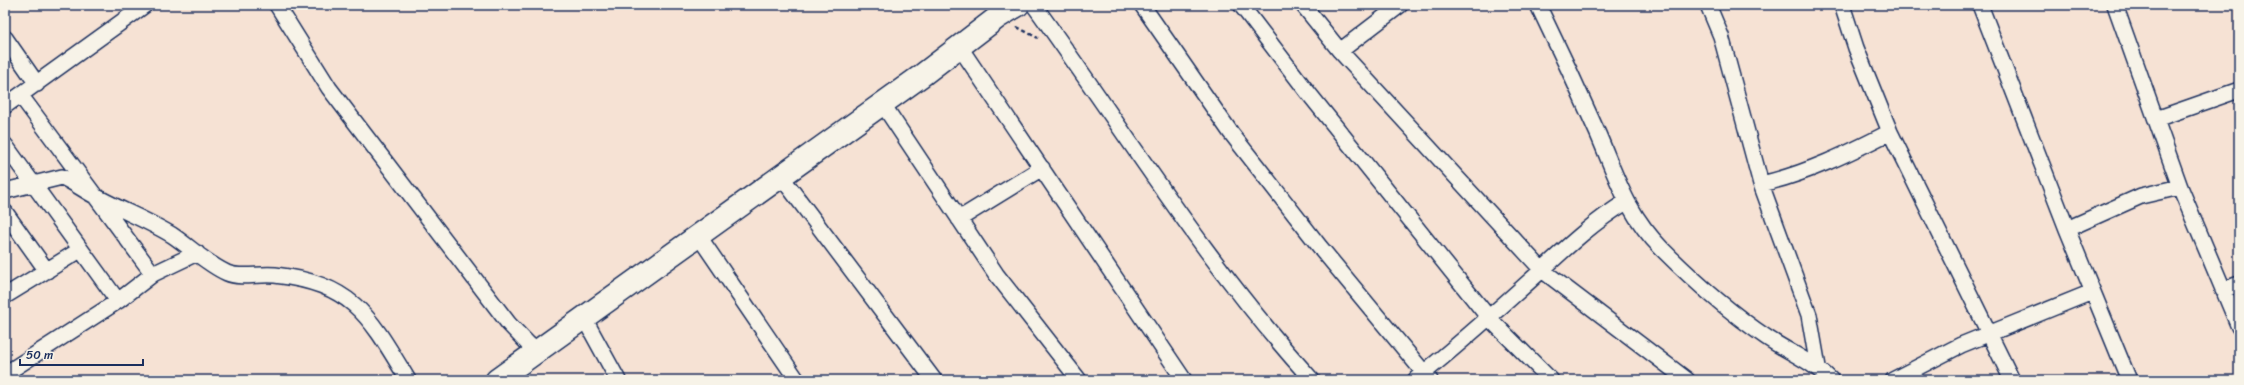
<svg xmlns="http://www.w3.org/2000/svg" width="2244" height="385" font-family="Sriracha,sans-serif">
<rect width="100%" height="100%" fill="#f6e2d4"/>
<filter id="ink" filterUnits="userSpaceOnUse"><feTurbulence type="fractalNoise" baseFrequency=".025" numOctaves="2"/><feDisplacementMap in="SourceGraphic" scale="8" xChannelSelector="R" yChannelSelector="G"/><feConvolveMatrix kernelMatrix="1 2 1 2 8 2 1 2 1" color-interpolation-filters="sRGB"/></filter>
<g filter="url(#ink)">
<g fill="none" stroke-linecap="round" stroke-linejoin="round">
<!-- street casing -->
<g stroke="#1b2f5e" stroke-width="18">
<path id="street" d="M277,5L329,88L509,324L536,352
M1034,5C1125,131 1207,265 1312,380
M1142,5L1231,133L1320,247L1430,380
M1241,5L1306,90L1489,318L1551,380
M1303,5L1340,51L1542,270L1687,380
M1538,5C1559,48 1579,91 1598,134C1617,178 1627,214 1662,249C1694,281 1729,312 1766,337C1788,352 1812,361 1831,380
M1708,5L1721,36L1761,184L1809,315L1818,367
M1842,5L1856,48L1890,132L2012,380
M1980,5L2067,229L2129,380
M2115,5L2180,187L2239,327
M5,38L37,84
M959,46L1184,380
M1340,51L1400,5
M21,96L153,274
M882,103L996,274L1079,380
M5,106L145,5
M2156,119L2239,90
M5,145L118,301
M780,175L934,380
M1761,184C1806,174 1849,153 1890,132
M5,191L62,177C75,183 86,192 99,198C123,211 149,221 172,235C190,247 207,264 227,273C241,279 260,273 275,275C354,284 370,317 408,380
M5,212L47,271
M959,219L1042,168
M2067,229L2141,196L2180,187
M698,235L797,380
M2223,290L2239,284
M5,296L80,250
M584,318L618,380
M8,372L118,301L153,274L197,253
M1416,379C1460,344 1502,306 1543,269C1570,244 1595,221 1626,202
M1893,380L1961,345L2092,292"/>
</g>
<!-- secondary casing -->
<g stroke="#1b2f5e" stroke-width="25">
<path id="secondary" d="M497,380L921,76L998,17L1018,5"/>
</g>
<!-- path -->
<path stroke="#1b2f5e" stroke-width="2.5" stroke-dasharray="4 3" stroke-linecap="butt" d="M1017,27L1038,38"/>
<!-- street -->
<use href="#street" stroke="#f7f3e8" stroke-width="15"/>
<!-- secondary -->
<use href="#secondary" stroke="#f7f3e8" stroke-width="22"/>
</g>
</g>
<!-- margin -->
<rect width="2244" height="385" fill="none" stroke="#f7f3e8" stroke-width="20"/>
<rect x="10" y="10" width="2224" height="365" fill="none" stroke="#1b2f5e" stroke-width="1.5" filter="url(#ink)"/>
<!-- scale -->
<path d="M20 359v6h123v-6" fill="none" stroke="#1b2f5e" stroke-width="2"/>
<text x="26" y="359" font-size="12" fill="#1b2f5e" stroke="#f7f3e8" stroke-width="3" paint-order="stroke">50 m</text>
</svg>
